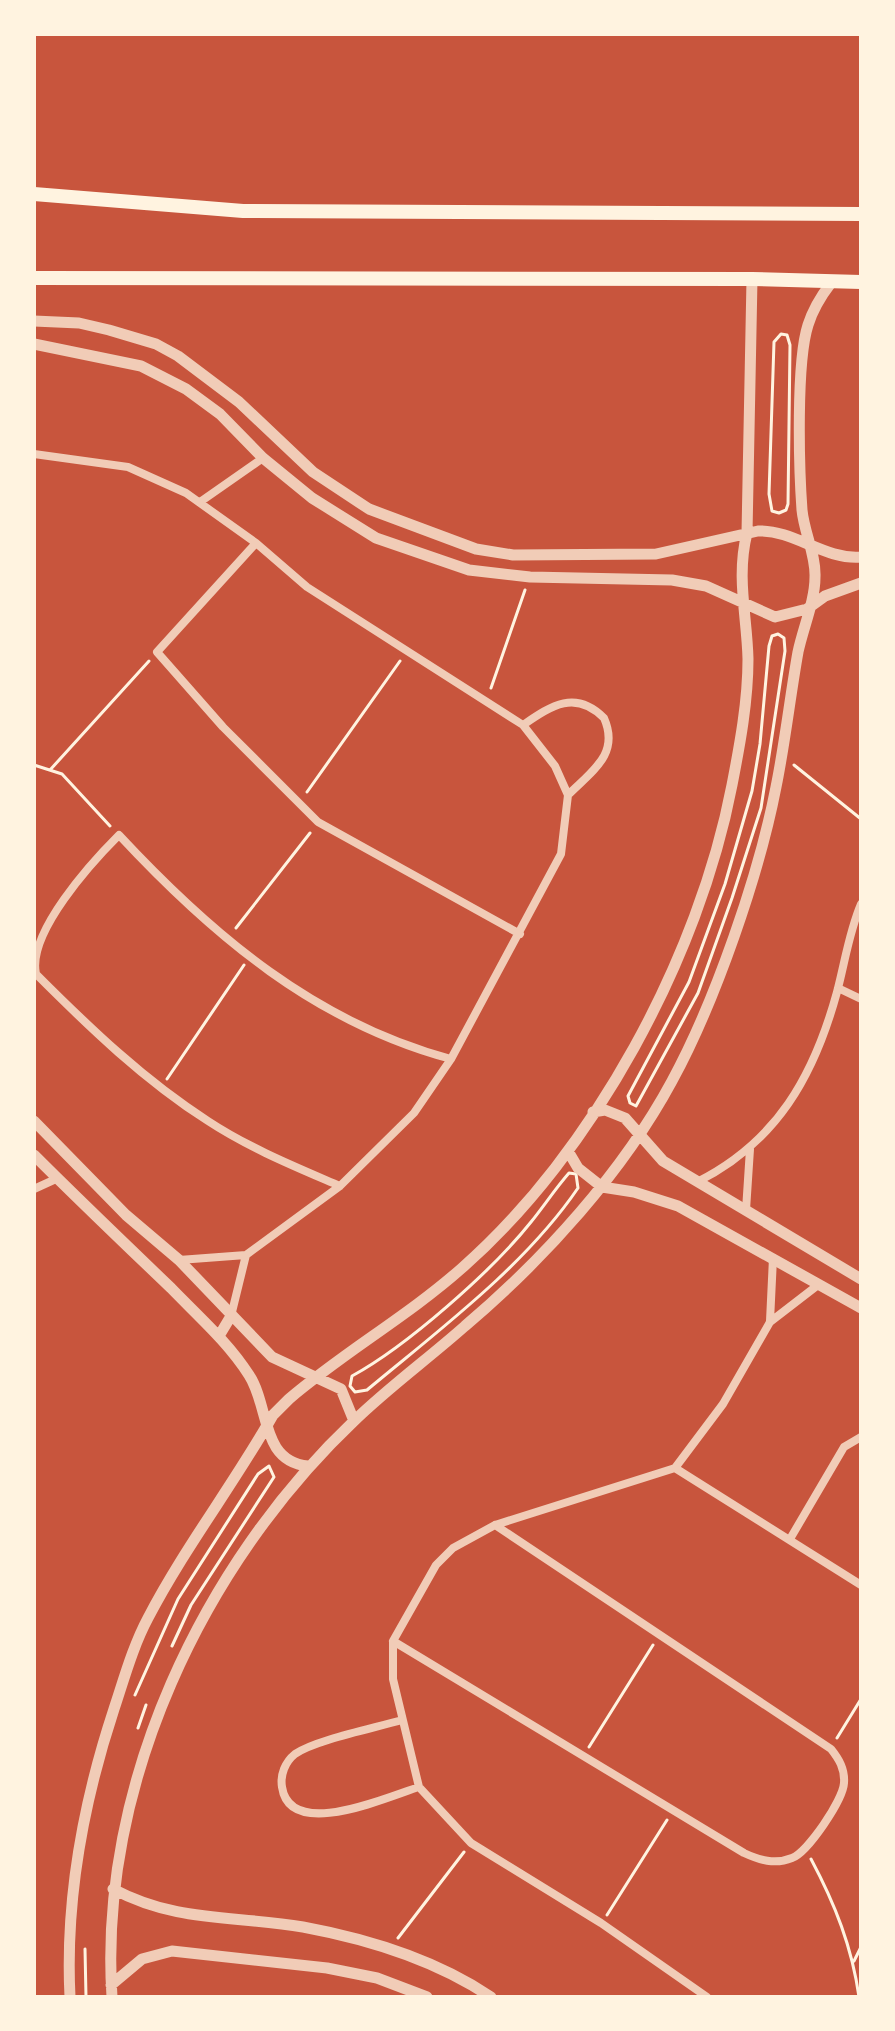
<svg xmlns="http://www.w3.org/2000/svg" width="895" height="2031" font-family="'PT Sans Narrow',sans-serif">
<rect width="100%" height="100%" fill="#c8553d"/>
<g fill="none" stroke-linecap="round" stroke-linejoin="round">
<!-- path -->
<path stroke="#fff3e0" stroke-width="3" d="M781,334L787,335L790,345L788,504L786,510L779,513L772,511L769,494L774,342Z
M778,634L784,638L785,651L761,808L732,898L698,993L636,1106L630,1103L628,1096L689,982L725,884L752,791L760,744L769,646L772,636Z
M491,688L525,590
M34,765L62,774L110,826
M794,765L861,819
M50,770L149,661
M307,792L400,661
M236,928L310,833
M167,1079L244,965
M569,1173L576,1174L578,1188C525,1266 439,1330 367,1390L355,1392L350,1386L352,1376C407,1346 492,1271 531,1222C544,1206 555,1189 569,1173Z
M135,1695L178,1599L258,1474L269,1466L274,1477L191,1605L172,1646
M138,1728L146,1705
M837,1738L861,1699
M589,1747L653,1645
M811,1859C835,1904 852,1947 859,1997
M607,1915L667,1820
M398,1938L464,1852
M85,1949L86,1997
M854,1961L861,1947"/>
<!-- minor -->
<path stroke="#f1ccb7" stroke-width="8" d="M34,454L128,467L186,493L256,543L307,587L523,725L555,766L568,795L561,854L451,1059L414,1113L340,1186L246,1255L179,1260
M200,502L263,458
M256,543L157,652L223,727L318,822L520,934
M523,725C551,706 575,689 604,718C620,754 592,771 568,795
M838,988L861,999
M697,1182C777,1142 814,1076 837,992C845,962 849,932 861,904
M340,1186C296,1167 249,1148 208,1121C144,1080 90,1028 36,974C27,933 92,862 119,835C213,936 316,1023 451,1059
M34,1189L58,1178
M746,1210L750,1149
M231,1316L246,1255
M770,1321L773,1258
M675,1468L861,1585
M790,1539L844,1447L861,1437
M393,1641L744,1853C759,1860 775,1865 792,1858C808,1852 843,1800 844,1783C845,1769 839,1759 831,1749L495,1525
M402,1720C375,1728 315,1740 295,1754C285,1762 280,1775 282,1787C290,1841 387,1797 419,1787
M707,1997L601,1923L471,1843L419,1787L393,1679V1641L436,1565L453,1548L495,1525L675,1468L723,1404L770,1322L818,1285"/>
<!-- tertiary -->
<path stroke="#f1ccb7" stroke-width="11" d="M34,321L79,323L109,330L156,344L178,356L239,402L313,472L369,509L476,549L513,555L656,554L758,531C795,530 824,560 861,557
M34,344L141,366L186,389L220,414L263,458L312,498L376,538L469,570L530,577L672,580L706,586L775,617L807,609L825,596L861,583
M593,1112L605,1110L625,1118L663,1161L861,1279
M34,1121L126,1215L179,1260L272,1357L341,1389L354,1421
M568,1151L578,1168L602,1187L634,1192L678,1206L861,1308
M34,1155C79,1200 125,1244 171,1288C198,1316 228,1342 249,1375C270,1407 260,1461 308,1466
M219,1336L231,1316
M113,1889C177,1923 233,1915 303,1927C368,1939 436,1960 491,1997
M111,1985L142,1959L172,1951L327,1968L377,1978L427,1997
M70,1997C65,1898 83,1803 114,1709C124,1679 133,1646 148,1618C185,1547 234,1484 273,1415L289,1399C344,1352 408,1316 462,1268C594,1152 699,957 732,785C740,744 748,701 748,659C747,616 736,577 747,533L752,279
M112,1997C98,1786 203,1564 354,1421C389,1387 429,1358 465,1326C544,1259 623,1172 672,1081C715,1002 759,875 776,787C785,743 790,697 798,652C803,628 815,601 815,577C816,555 804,532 802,510C799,469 796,362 808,325C813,309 821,296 831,283"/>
<!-- primary -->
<path stroke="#fff3e0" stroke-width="14" d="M34,194L243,211L861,214
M34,278L752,279L861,282"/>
</g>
<!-- border -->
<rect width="895" height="2031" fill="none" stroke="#fff3e0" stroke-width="72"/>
</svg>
